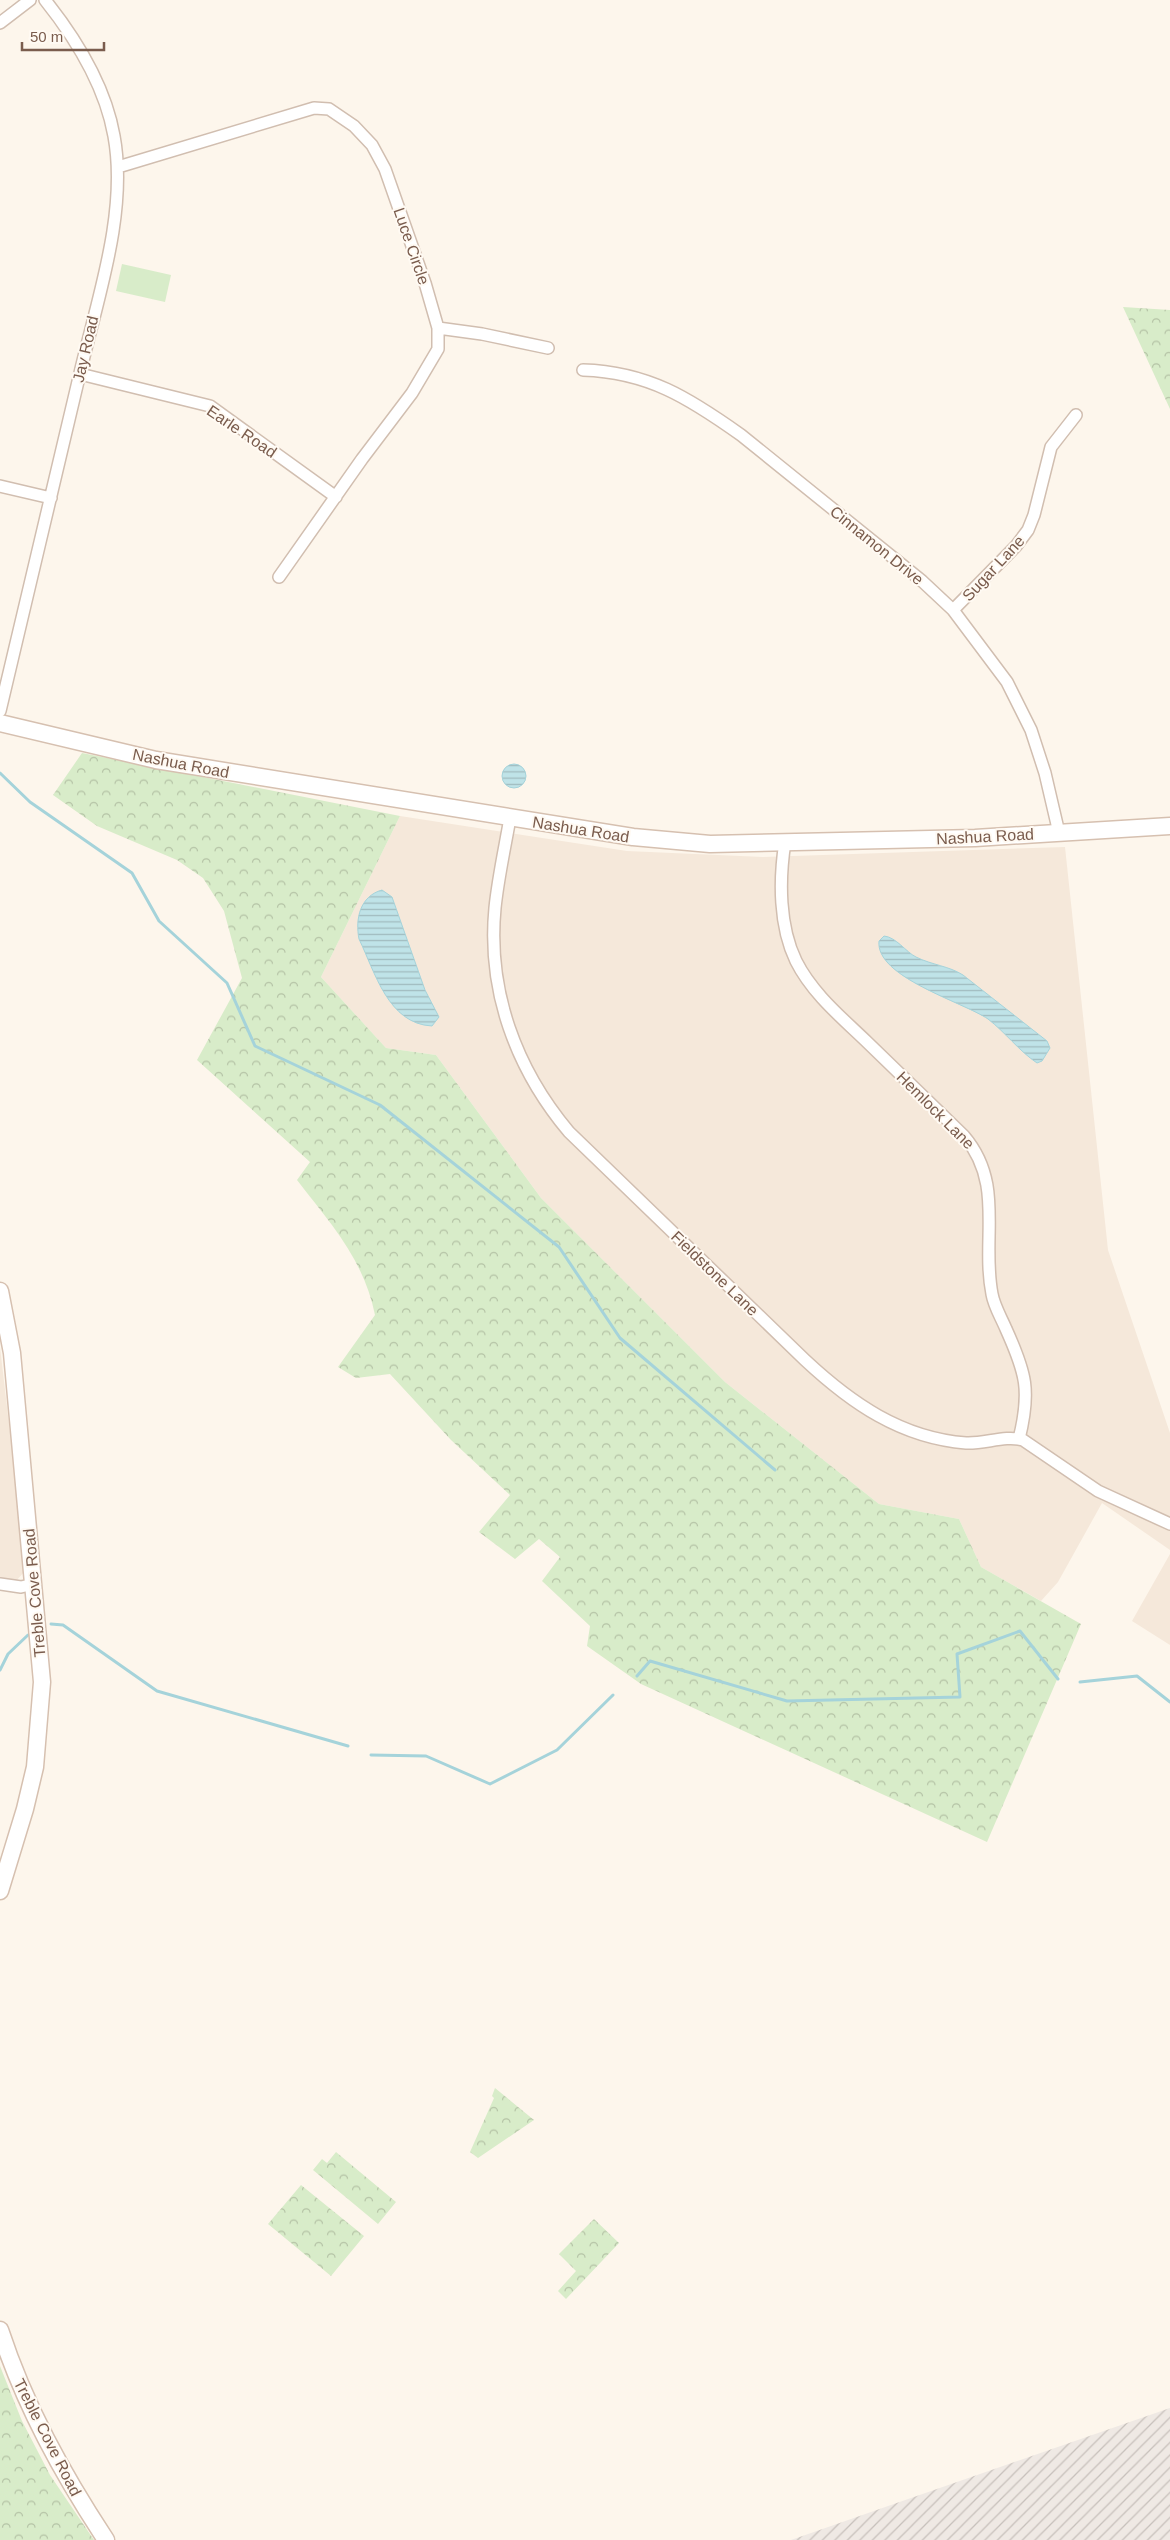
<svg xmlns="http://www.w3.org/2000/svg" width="1170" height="2540" font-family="Arial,sans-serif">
<defs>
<pattern id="industrial-furrows" width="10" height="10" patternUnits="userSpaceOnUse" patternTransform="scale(1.25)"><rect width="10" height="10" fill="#efe9e4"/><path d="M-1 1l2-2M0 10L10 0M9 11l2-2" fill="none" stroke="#c7c0bb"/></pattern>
<pattern id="forest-crowns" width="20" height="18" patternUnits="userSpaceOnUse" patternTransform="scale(1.25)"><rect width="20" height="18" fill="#d8ecc9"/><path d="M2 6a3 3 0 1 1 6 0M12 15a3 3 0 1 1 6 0" fill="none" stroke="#b4c2a5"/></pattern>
<pattern id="water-rules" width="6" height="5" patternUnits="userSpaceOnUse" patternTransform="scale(1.25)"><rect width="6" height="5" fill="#bfe3e8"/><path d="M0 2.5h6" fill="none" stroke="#a0bbbe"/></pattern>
</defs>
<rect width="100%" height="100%" fill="#fdf6ec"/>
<!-- residential -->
<path fill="#f5e8da" d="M400,816L627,851L763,857L1065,847L1108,1250L1170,1433V1550L1102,1503L1058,1582L1041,1601L981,1567L959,1519L879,1504L725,1382L541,1198L436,1055L386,1048L321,977Z
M0,1347L26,1570L15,1582L0,1578Z
M1170,1554V1645L1132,1621Z"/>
<!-- industrial -->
<path fill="url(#industrial-furrows)" d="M1170,2408V2540H791L911,2498Z"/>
<!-- forest -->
<path fill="url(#forest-crowns)" d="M1123,307L1170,310V409Z
M82,753L400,816L321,977L386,1048L436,1055L541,1198L725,1382L879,1504L959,1519L981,1567L1081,1624L987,1842L641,1684L587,1646L590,1626L542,1581L560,1557L539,1539L515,1559L479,1532L510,1495L451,1440L390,1374L356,1378L338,1367L375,1315C364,1260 331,1224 297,1180L310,1162L197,1060L242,978L224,911L203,878L177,860L97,826L53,795Z
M495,2088L534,2120L478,2158L470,2152L494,2098L492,2096Z
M336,2152L396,2202L378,2224L313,2170L322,2159L327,2163Z
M301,2185L364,2236L331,2276L268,2224Z
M594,2219L619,2243L566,2299L558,2291L576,2271L559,2254Z
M0,2366L22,2421L50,2475L94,2540H0Z"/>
<!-- pitch -->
<path fill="#d8ecc9" d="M122,264L171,275L165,302L116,291Z"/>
<!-- water -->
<path fill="url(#water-rules)" stroke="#a5d3da" d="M502 776a12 12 0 1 1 24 0a12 12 0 1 1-24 0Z
M382,890L392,897L425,990L439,1017L432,1026C388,1024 375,972 359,939C355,919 360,896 382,890Z
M884,936C896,937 906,952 916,957C932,965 949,966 963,975L1047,1041L1050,1048L1042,1061L1037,1063C1019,1051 1005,1032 988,1019C963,1002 875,977 879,941Z"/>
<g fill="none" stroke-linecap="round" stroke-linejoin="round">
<!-- stream -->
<path stroke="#a5d3da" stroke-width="3" d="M0,773L30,802L132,873L159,921L227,983L255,1046L380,1105L559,1247L620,1338L775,1470
M51,1624L63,1625L157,1691L348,1746
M0,1670L8,1654L28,1635
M637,1676L650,1661L787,1701L960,1697L957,1654L1020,1631L1058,1679
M1080,1682L1137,1676L1170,1702
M371,1755L426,1756L490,1784L557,1750L613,1695"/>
<!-- minor casing -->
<g stroke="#d1beb0" stroke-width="14">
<path id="minor" d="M0,23L30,0
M118,167L314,108L329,109L354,126L372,145L385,169L425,283L438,328V349L412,393L362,459L279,577
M438,328L482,334L548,348
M583,370C648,372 689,398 741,435L922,581L953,610L1007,682L1031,730L1045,773L1059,833
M80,374L210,406L336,497
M0,486L51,498
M953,610L1016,546L1028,530L1034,515L1051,447L1076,415
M0,711C27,598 53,486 80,373C97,300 128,212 114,136C105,85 77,40 45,0
M510,818C505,847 498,878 495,908C487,991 516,1069 569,1132L805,1360C851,1403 901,1438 966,1443C985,1444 1005,1435 1023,1440L1098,1491L1170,1524
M785,842C779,880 779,926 796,961C812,993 841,1017 866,1041C899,1073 932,1105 964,1136C1005,1184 981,1238 992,1294C994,1306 1001,1317 1006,1329C1026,1373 1031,1391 1019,1439
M0,1584L21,1587L34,1584"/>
</g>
<!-- secondary casing -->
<g stroke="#d6c0b0" stroke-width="19">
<path id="secondary" d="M0,723L156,760L633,837L710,844L975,838L1170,826
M0,1291L12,1353L42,1682L35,1767L25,1809L0,1891
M0,2330C25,2406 62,2473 106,2540"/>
</g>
<!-- minor -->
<use href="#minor" stroke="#fff" stroke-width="11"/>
<!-- secondary -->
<use href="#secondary" stroke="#fff" stroke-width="16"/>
</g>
<g text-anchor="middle" stroke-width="4" stroke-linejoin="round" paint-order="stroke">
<!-- street labels -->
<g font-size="16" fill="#7a5c4d" stroke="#fffaf3">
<text transform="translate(412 246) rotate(71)" y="6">Luce Circle</text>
<text transform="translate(85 349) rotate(-77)" y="6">Jay Road</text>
<text transform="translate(242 431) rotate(34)" y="6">Earle Road</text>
<text transform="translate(877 545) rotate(39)" y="6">Cinnamon Drive</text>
<text transform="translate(993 568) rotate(-47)" y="6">Sugar Lane</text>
<text transform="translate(181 763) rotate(11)" y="6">Nashua Road</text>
<text transform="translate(581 829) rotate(9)" y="6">Nashua Road</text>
<text transform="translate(985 836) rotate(-3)" y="6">Nashua Road</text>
<text transform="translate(936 1110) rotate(45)" y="6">Hemlock Lane</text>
<text transform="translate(715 1273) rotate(44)" y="6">Fieldstone Lane</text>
<text transform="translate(34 1593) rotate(-95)" y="6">Treble Cove Road</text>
<text transform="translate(48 2437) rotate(63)" y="6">Treble Cove Road</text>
</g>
</g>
<!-- scale -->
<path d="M22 42v8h82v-8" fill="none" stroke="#7a5c4d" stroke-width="2.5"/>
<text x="30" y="42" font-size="15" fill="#7a5c4d" stroke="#fffaf3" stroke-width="4" paint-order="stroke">50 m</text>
</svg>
